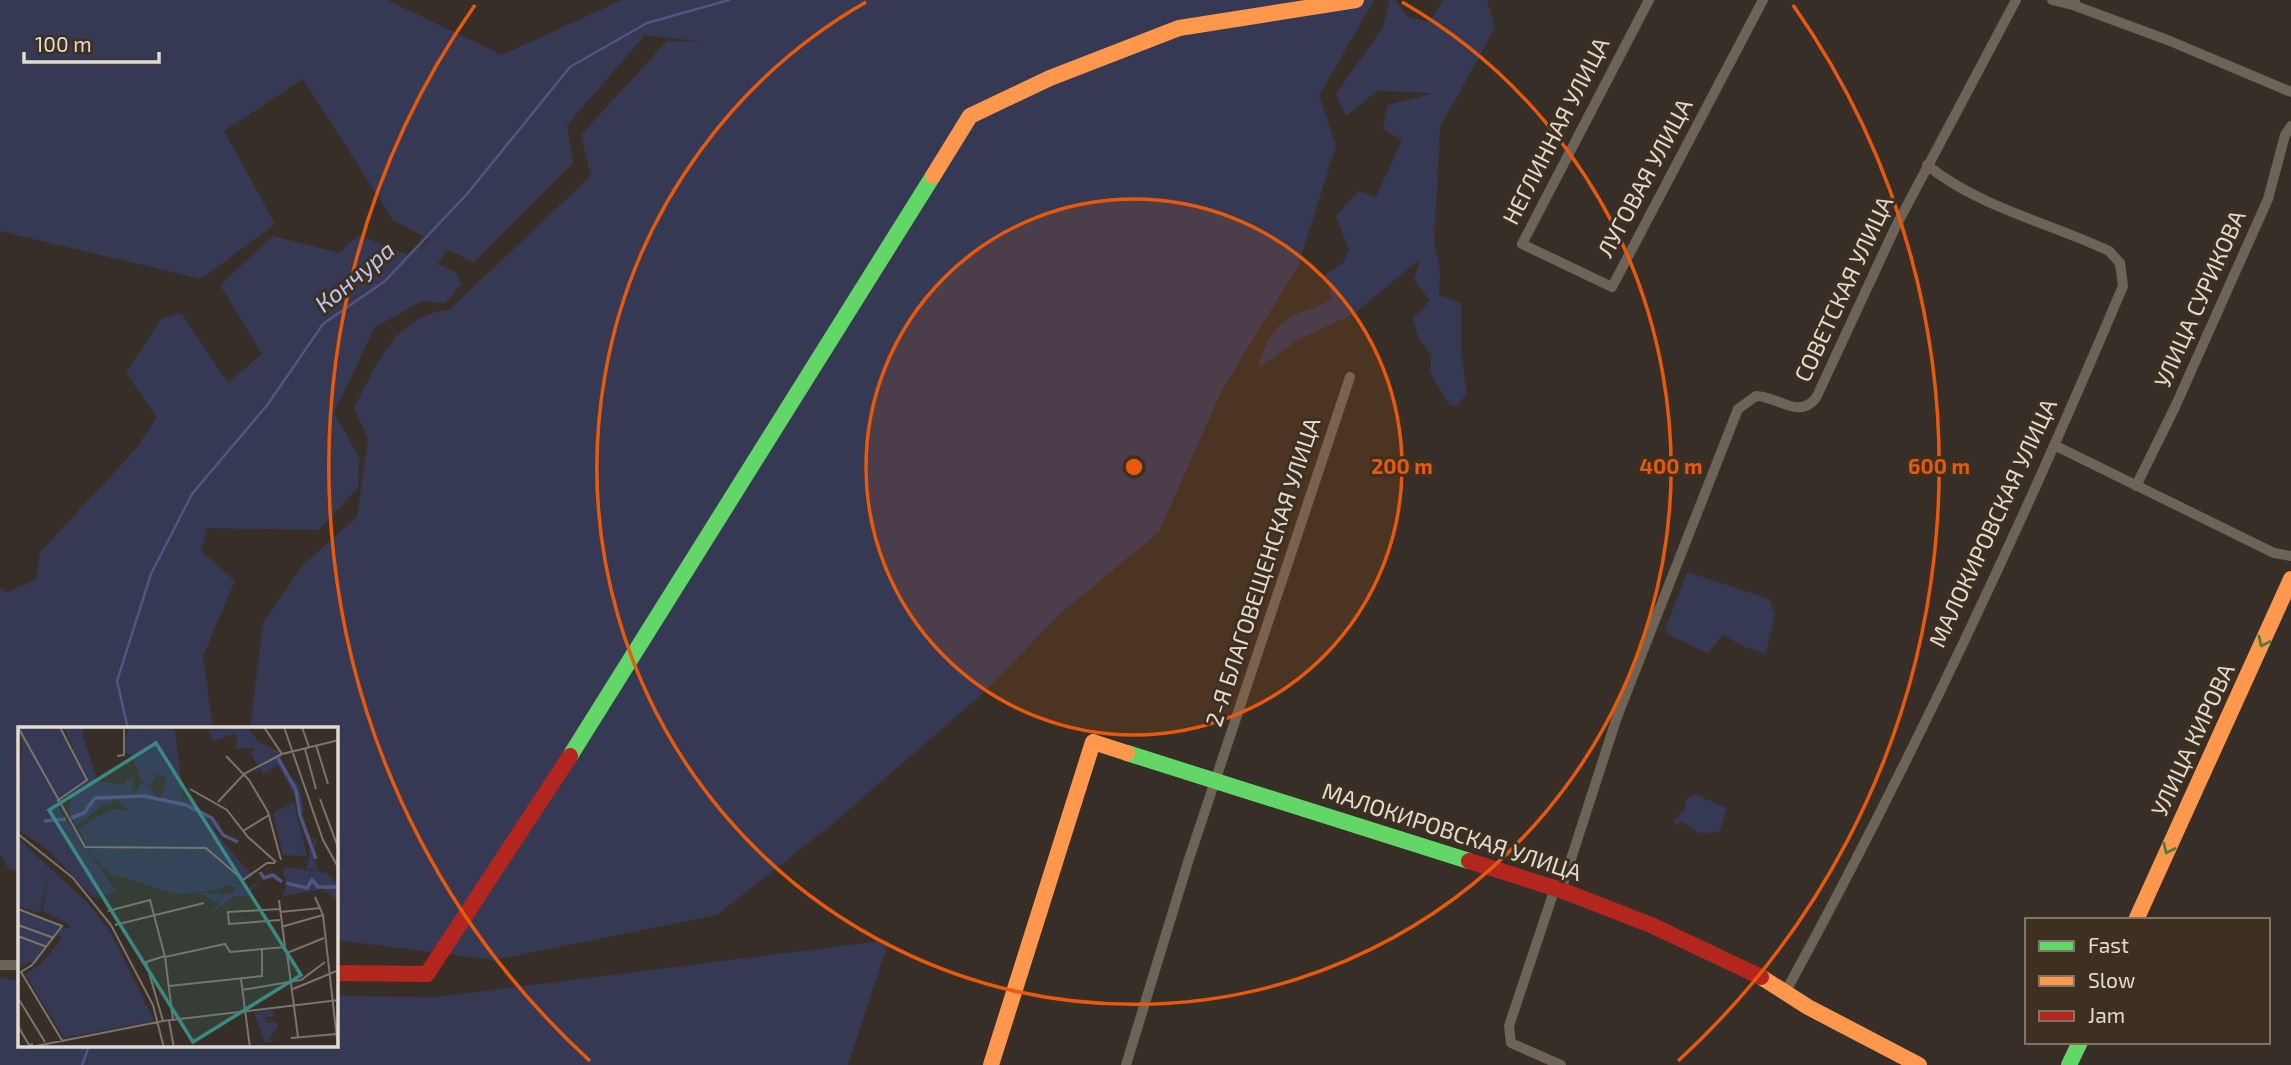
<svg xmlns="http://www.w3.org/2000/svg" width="2291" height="1065" font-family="'Exo 2',sans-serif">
<rect width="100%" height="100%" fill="#372f27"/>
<!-- green -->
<path fill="#363953" d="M0,0H387L502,55L622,0H1374L1319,96L1336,146L1298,266L1222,390L1159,532L1061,613L983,693L836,821L717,915L494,960L336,940V729H250L263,623L302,566L357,517L368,439L354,408C379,362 392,318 450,309L591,176L581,135L667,41L705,42L645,35L567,125L573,163L474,262L447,249L438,264L455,272L462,284L445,303L422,301L375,327L334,413L359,457L358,487L319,530L207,528L201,551L235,581L203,656L213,729H19V871L9,869L0,855V587L7,592L36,580L40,552L135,450L157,417L126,373L161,319L181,313L228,383L262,354L220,285L273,236L339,253L359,235L408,255L430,240L393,220L303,79L224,131L275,224L201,279L0,231Z
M1390,0H1395L1408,17L1429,22L1443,0H1487L1495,28L1440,127L1434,240L1440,271L1439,295L1461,303V352L1467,393L1457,406H1450L1430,372L1431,355L1418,336L1413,318L1430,301L1414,279L1421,258L1355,313L1298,340L1258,368C1263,347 1274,324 1296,314C1309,309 1320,307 1332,299L1325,275L1343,263L1349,250L1336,216L1358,191L1376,197L1402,140L1383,129L1388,105L1434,93L1377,91L1346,116L1336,94L1382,29Z
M1687,572L1769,599L1775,614L1766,654L1742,646L1723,634L1708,653L1672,637L1665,630Z
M1694,794L1727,808L1719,832L1699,833L1682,822L1676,826L1673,821L1685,810L1686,799Z
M889,940L848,1065H0V977L19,981V1046H336V996L436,997Z"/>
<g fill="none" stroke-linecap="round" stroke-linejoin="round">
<!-- stream -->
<path stroke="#505584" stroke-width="2.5" d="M128,729L117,681L151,574L192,494L268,404L323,324L385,281L467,194L570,67L647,23L729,0
M82,1065L89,1046"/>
<!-- street -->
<path stroke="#6d6357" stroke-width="10" d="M1649,0L1522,244L1612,287L1763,0
M2052,0L2073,5L2075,0
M2073,5L2170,41L2291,92
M2056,446L2274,553L2291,556
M2136,486L2175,407L2268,199L2285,135L2291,126
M1555,888L1509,1026L1511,1043L1561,1065
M1561,890L1617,717L1738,409L1756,396C1778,396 1798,420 1816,398L1895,228L2016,0
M0,965H19
M1786,991C1911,762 2022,526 2123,286L2120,263L2109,251C2048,222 1980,208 1927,165
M1126,1065L1188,862L1350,377"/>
<!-- fast -->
<path stroke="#63d668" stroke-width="16" d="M1127,753L1469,861
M570,756L933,176
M2069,1065L2080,1042"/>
<!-- slow -->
<path stroke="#ff974d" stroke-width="16" d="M933,176L970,116L1050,78L1179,28L1356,0
M2136,920L2291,579
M1761,977L1808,1007L1919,1065
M991,1065L1093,742L1127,753"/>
<!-- jam -->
<path stroke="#b3261e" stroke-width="16" d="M1469,861L1561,890L1651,925L1761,977
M336,973L427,974L570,756"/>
</g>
<!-- one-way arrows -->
<defs><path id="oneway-chevron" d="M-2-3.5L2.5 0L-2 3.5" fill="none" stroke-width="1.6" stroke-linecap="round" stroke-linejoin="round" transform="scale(1.75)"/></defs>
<g stroke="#4f7b40">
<use href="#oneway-chevron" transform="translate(2263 642) rotate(115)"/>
<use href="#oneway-chevron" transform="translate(2168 849) rotate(115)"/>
</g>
<!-- distance rings -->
<circle cx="1134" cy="467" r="268" fill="#e8590c" fill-opacity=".12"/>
<g fill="none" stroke="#e8590c" stroke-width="3.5">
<circle cx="1134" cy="467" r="268"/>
<path d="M1402 2A537 537 0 1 1 866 2"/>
<path d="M590 1061A805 805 0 0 1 475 5M1793 5A805 805 0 0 1 1678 1061"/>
</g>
<g text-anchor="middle" stroke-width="6" stroke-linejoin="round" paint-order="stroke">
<!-- street labels -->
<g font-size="23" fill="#e3dad1" stroke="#3e3020">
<text transform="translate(1556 131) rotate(-63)" y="8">НЕГЛИННАЯ УЛИЦА</text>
<text transform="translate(1645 178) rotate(-62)" y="8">ЛУГОВАЯ УЛИЦА</text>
<text transform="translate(1844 289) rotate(-65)" y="8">СОВЕТСКАЯ УЛИЦА</text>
<text transform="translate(2200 299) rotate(-66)" y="8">УЛИЦА СУРИКОВА</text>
<text transform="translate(1993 523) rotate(-65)" y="8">МАЛОКИРОВСКАЯ УЛИЦА</text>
<text transform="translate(1263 572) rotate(-72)" y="8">2-Я БЛАГОВЕЩЕНСКАЯ УЛИЦА</text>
<text transform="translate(2193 740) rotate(-65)" y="8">УЛИЦА КИРОВА</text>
<text transform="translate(1452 832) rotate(18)" y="8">МАЛОКИРОВСКАЯ УЛИЦА</text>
</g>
<!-- water labels -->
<g font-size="24" font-style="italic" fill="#bcc5f5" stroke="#3e3020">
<text transform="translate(355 277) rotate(-40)" y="8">Кончура</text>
</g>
</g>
<!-- overview -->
<g transform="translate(18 727)">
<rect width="320" height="320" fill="#372f27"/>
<path d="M0,0H42L62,37L46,0H69L64,5L79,54L106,58L109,52H116L114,63L119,64L123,56L132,58L141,74L149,51L139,47L133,58L123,54L114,28L107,26V13L111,0L157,3L165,70L202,96L196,103L235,150L194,164L158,167L91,146L72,126L61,102L92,82L111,83L96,71L94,76L85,78L58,99L51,86L53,67L39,74L43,86L99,165L76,171L32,125L0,102L4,15ZM229,0L241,15L261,25L268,45L282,60L286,86L279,84V72L260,38L245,47L233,26L236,21L216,22L220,14L217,7L195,14L190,3ZM276,76L289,129L265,128L255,86ZM281,88L291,123L296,119L294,109L300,116L293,122L300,144L288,141L292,128ZM0,112L71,177L94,208L136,294L46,311L7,247L22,238L45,210L39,208L17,237L11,234L0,242V181L50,202L52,198L25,184L30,145L22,186L0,179ZM268,140L309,146L320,158V173L304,162L265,169L269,158L264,143ZM242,152L230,169H217L189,189L201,176L181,166L213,167L218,164L213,157L227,156L230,162ZM255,283L256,289L247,290L248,296L259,295L260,300L251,311L256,314L247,316L236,285Z" fill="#363953"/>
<path fill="none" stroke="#505584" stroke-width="3.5" d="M260,31L278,63L282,88L298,132M53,91L66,86L77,71L126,69L168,78L194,91L205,108L220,115M26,94L48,92M242,145L246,151L255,148L264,155M268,156L289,161L294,153L300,160H321"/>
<path fill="none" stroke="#7c736b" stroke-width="2" d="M246,0L264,27L321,13M266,0L305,113L321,142M284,0L291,20M1,2L67,120L188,121L225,153L249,136H257M298,18L310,57M287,22L298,62M99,29L106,28V2M208,29L231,53L250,85L263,133M172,62L209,83L230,110L258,135M302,72L321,123M39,74L69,53L42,0M200,75L226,47L264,27M225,104L251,88M0,107L55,151L93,198L135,278L146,321M297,170L305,188L320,321M261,173L267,220M0,182L44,199L14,238L3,245L45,315M262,182L210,185L211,197L262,193M90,184L132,173L147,230L155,293M262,185L303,181M0,198L36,211M97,198L186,176M263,200L305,188M0,209L29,220M269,226L280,310M147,230L207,217L212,225L267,220L269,226L306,211M223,252L232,321M151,259L244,249V221M275,262L321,243M224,263L283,253L307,235M0,271L27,315M145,294L128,235L147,229M151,294L156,321M0,299L11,318L15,317M273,311L319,307M8,321L145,294L321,273"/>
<path fill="#398a82" fill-opacity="0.15" stroke="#398a82" stroke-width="3.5" d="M138,16L283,248L175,315L31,83Z"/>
<rect width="320" height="320" fill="none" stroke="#e3dad1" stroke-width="3.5"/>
</g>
<circle cx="1134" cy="467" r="10" fill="#e8590c" stroke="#3e3020" stroke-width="3.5"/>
<g font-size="21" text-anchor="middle" font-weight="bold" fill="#e8590c" stroke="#3e3020" stroke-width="6" stroke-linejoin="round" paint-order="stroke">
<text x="1402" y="474">200 m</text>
<text x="1671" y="474">400 m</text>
<text x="1939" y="474">600 m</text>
</g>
<!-- legend -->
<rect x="2025" y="918" width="245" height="126" fill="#3e3020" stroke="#807467" stroke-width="2"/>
<rect x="2039" y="941" width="35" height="10" fill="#63d668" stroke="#807467" stroke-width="2"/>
<text x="2088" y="953" font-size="21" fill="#e3dad1">Fast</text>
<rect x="2039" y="976" width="35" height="10" fill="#ff974d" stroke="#807467" stroke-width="2"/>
<text x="2088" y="988" font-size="21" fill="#e3dad1">Slow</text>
<rect x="2039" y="1011" width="35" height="10" fill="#b3261e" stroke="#807467" stroke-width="2"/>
<text x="2088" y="1023" font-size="21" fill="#e3dad1">Jam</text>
<!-- scale -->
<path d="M24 52v10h135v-10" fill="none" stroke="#e3dad1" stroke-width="3.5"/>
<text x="35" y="52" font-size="21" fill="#e3dad1" stroke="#3e3020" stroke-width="5" paint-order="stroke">100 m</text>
</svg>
